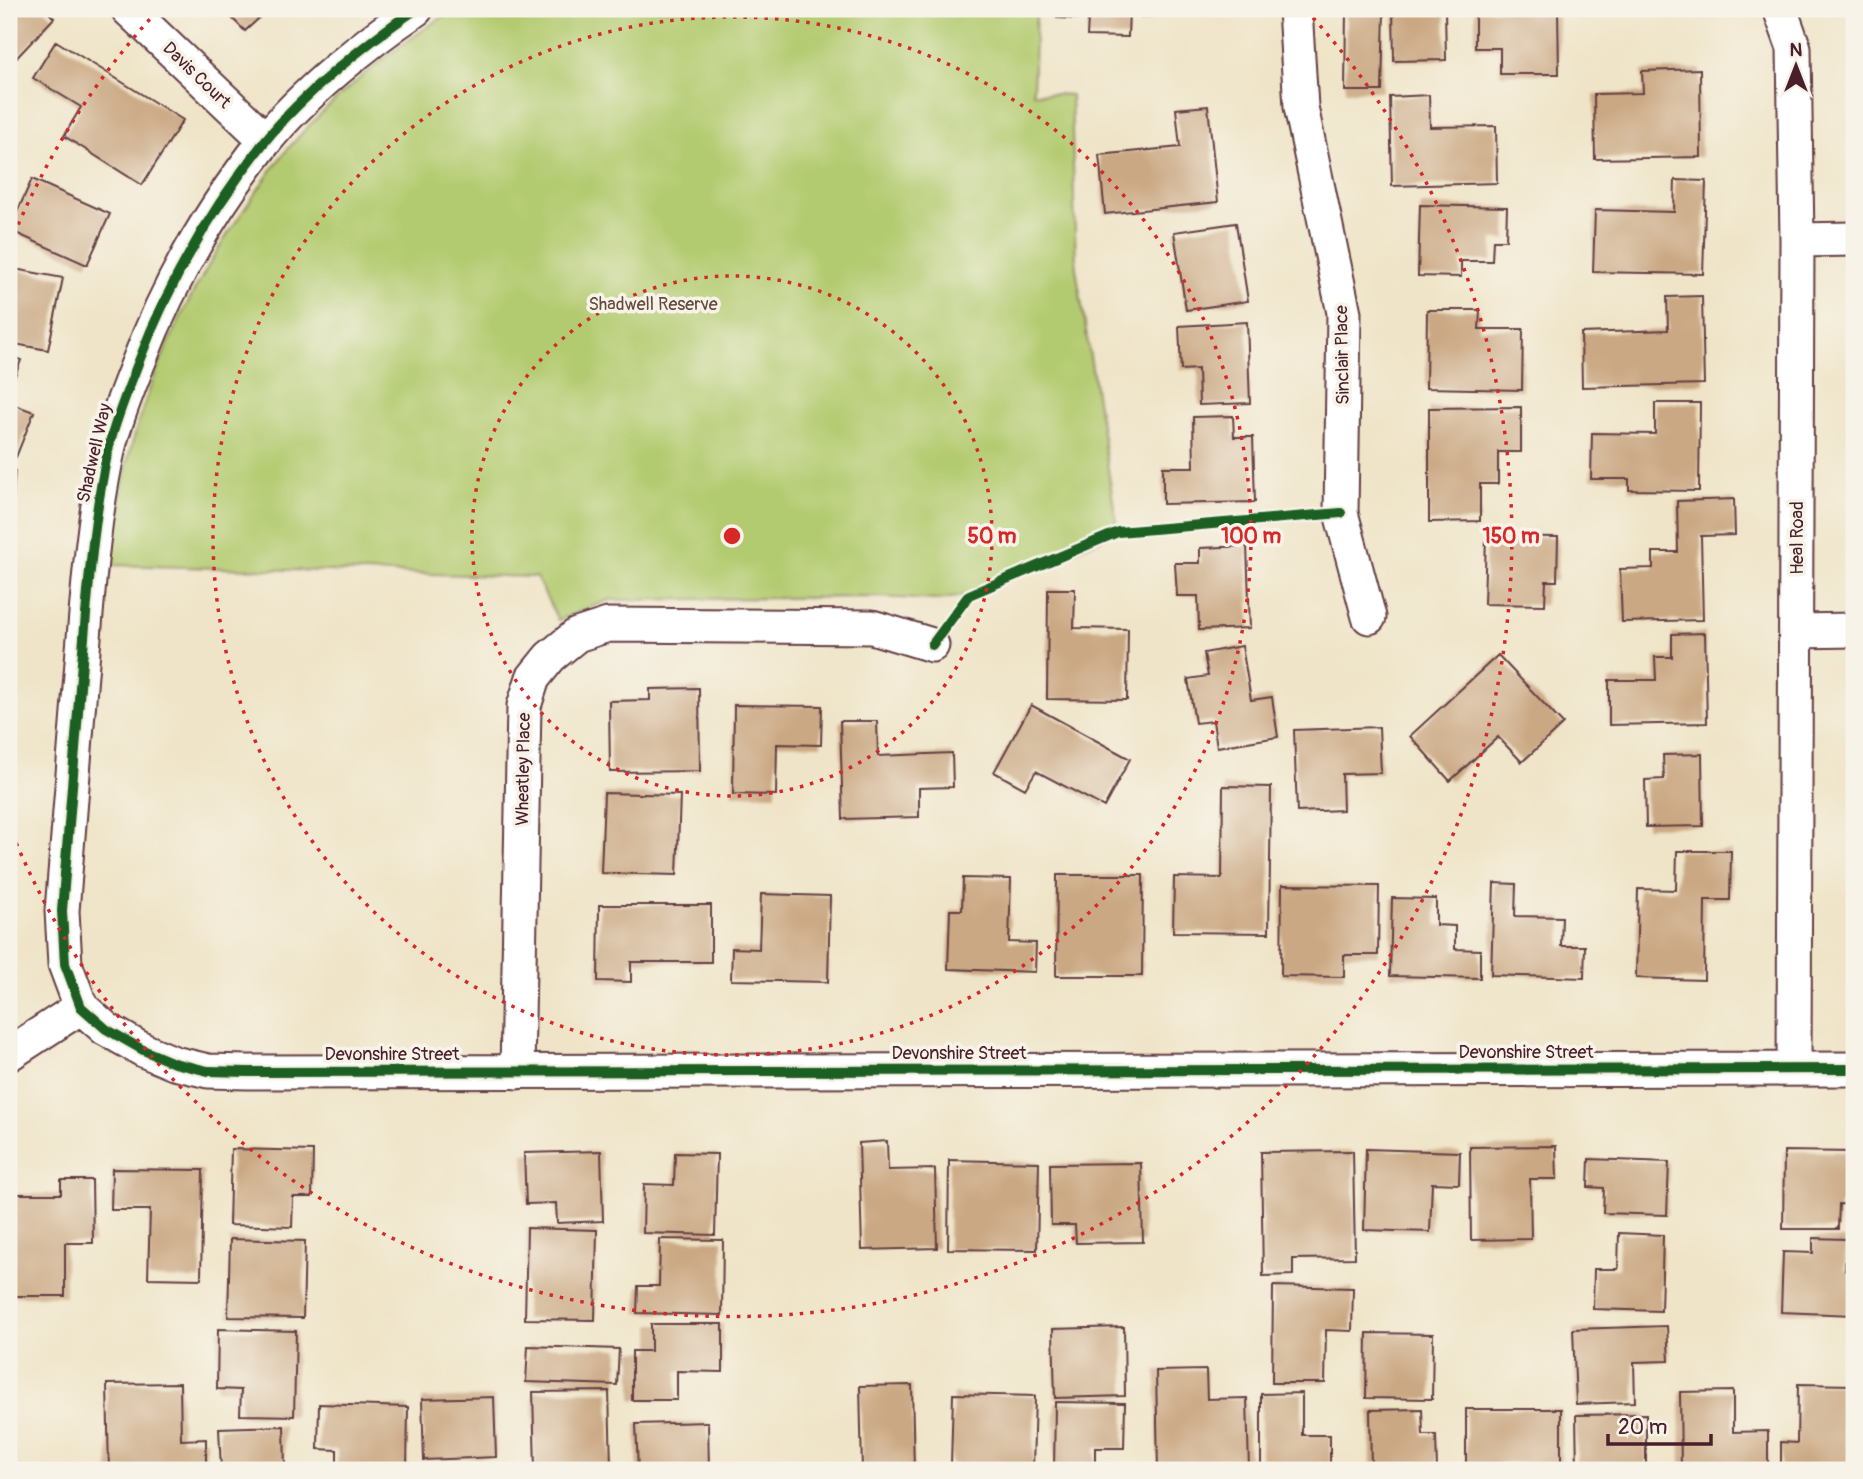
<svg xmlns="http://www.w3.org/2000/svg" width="1863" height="1479" font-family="Pangolin,sans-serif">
<rect width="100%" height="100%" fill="#f7f3e8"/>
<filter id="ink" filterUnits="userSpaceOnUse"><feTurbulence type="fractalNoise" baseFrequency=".0143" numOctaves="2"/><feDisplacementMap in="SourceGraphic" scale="14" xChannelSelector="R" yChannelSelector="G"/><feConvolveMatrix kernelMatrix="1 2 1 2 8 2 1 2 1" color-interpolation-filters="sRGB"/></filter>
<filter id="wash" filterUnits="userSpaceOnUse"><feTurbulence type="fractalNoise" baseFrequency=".00686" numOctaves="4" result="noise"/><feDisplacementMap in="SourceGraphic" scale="28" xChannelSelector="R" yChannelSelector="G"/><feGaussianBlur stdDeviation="1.57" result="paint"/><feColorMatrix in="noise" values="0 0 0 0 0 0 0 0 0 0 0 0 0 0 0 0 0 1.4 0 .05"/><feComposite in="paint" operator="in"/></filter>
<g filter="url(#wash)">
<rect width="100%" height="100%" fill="#efe4c7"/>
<!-- green -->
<path fill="#b3cb70" stroke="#7e754e" stroke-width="2" d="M455,9H1036L1033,93L1071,95L1076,268L1118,532L969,595L938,600L877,597L609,600L558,620L536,577L112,565C116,529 120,491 129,455C153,362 199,272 255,194C265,180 274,165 286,151C331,98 395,46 455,9Z"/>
<g id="blocks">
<!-- building -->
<path fill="#caa883" d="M9,9H45L54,18L9,66Z
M223,9H269L245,31Z
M1058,9H1129L1128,37L1087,36L1088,19L1057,18Z
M1141,9H1227V12L1141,17Z
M1346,9H1384L1382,91H1345Z
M1393,9H1445L1446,60L1394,61Z
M1475,9H1558L1559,74H1500V48H1475Z
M56,41L183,120L142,185L64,136L81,107L33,78Z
M1700,69L1701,157L1595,159L1594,94L1643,93L1642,71Z
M1429,95L1430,127L1496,126L1497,183L1392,186L1390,97Z
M1208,106L1218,202L1105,214L1099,155L1180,147L1176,109Z
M32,179L110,214L87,265L9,230Z
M1675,180L1706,181L1703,274L1593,272L1595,210L1674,212Z
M1420,205L1507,207L1506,240H1493L1492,261H1461V277L1418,276Z
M1236,223L1248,301L1186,310L1174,232Z
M9,268L63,278L48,350L9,343Z
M1702,296L1704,384L1582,387L1581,333L1668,330L1667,297Z
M1427,310H1480L1479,329H1523L1522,390L1426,388Z
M1247,322L1250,403L1199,405L1198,369L1181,370L1179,326Z
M9,356L21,360L9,392Z
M9,403L34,412L16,457L9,455Z
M1655,403H1700L1699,491L1629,490V479H1591L1592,433L1655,434Z
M1521,407V452H1498V484H1480V521L1429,522V408Z
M1233,416L1234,437H1253L1255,502L1163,504V467H1194L1193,417Z
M9,469L15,470L13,501L9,500Z
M1734,499L1735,535L1701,536L1703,620L1622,622L1620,569L1653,568V552H1678L1677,501Z
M1486,536L1558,537L1557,581H1546L1545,605L1484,604Z
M1247,546L1250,628L1199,630L1198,596H1177L1175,563H1200V548Z
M1048,589H1075L1074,628L1128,629L1127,700L1047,699Z
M1705,633L1707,723L1609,725V680H1656L1655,657H1672V634Z
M1242,646L1251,700L1272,697L1278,737L1217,747L1213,721L1195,723L1188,679L1208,676L1204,653Z
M1498,655L1563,724L1522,762L1498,737L1450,781L1410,736Z
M699,688L700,771L610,772L609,701L650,700V689Z
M734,705L822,706L821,745L777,744L776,795L733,794Z
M1031,705L1130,759L1104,807L1036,771L1025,789L994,772Z
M840,721H877L878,756L952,753L953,787L919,788V817L843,819Z
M1379,727L1381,773L1342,774L1343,810L1297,812L1294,730Z
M1702,754L1703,826L1646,827L1645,780L1664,779L1663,755Z
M1223,786L1271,787L1269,933L1173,932L1174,877L1222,878Z
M604,793L680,795L677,875L601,873Z
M1677,851H1731L1730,900H1705L1704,980L1636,978L1638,889L1676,890Z
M1057,875H1143L1142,976H1056Z
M963,878L1011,879L1009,942L1036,943L1035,972L948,969L950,910H962Z
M1494,883L1516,884L1515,916L1562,917L1561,946H1585L1584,978L1491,975Z
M1282,885L1379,886L1378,955H1344V977L1281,976Z
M761,894L830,896L828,982L731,980L732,948L759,949Z
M1392,898L1436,899V925L1455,926V949L1480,950V978L1390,976Z
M599,905H711V962H631V982L598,981Z
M887,1141L888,1170L935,1169L937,1248L862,1250L859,1143Z
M1556,1146L1557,1179H1530L1531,1239L1471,1240L1470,1147Z
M231,1149L313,1151L312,1197H293L292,1227L229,1225Z
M1366,1149L1460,1152L1459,1184L1432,1183L1430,1232L1364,1230Z
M601,1151L603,1221L557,1223L556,1203L526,1204L524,1153Z
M1353,1151L1355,1258L1293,1259V1275L1263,1276L1261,1152Z
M1784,1151L1854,1152V1205L1839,1204L1838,1229H1783Z
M675,1153L717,1154L715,1235L643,1233L644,1184L674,1185Z
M1589,1159L1669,1162L1667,1215L1603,1213L1604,1188L1588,1187Z
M949,1160L1039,1162L1037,1250L948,1249Z
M1141,1163L1143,1242L1076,1243L1075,1225H1051L1050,1164Z
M112,1169L203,1170L201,1279L148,1278L150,1210H111Z
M61,1180H92L93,1243H65V1296H9V1194H61Z
M527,1228L597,1230L595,1320L525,1319Z
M1619,1233L1663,1235L1661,1311L1593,1309L1594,1269H1618Z
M1813,1238L1846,1239L1845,1270H1854V1315L1781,1312L1783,1252L1813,1253Z
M230,1239L305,1241L303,1318L228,1317Z
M660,1239L723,1240L722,1315L637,1313L638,1286H659Z
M1273,1286L1353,1288L1352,1331L1326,1330L1325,1383H1272Z
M651,1324H723V1372L677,1371V1400H632V1351H651Z
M1667,1326L1669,1361L1634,1362L1635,1402L1576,1404L1573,1329Z
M1124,1327L1125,1396L1055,1398L1053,1329Z
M218,1329L296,1331L294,1416L240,1415L241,1390L217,1389Z
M1367,1333L1433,1334L1432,1399L1366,1398Z
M528,1346L619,1349L617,1385L526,1382Z
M1206,1370L1207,1399L1247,1398L1249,1470H1158L1156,1371Z
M180,1383L181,1440L206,1439V1470H109L107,1384Z
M1798,1384L1854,1385V1470H1781V1442L1797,1443Z
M912,1385L914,1470H862L860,1386Z
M609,1391L611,1467L535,1470L533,1392Z
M1733,1391V1432L1768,1431V1470H1681L1680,1392Z
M1302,1393V1435H1330V1470H1261V1394Z
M953,1394L1035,1396L1033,1468L951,1465Z
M494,1397L496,1457L424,1460L422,1399Z
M1055,1402L1125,1403L1124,1448H1095V1470H1054Z
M319,1404L408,1407L407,1470H337V1450L318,1449Z
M1422,1409L1423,1435H1436L1437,1470H1371L1370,1410Z
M1466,1409H1561V1470H1529V1463H1501V1470H1466Z
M1646,1414V1470H1577L1576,1415Z
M708,1422L709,1470H638L636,1424Z
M284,1426L285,1470H221L219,1428Z"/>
</g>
</g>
<g filter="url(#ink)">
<use href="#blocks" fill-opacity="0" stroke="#633d42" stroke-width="2"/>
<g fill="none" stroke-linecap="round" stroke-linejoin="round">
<!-- street casing -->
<g stroke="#633d42" stroke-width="37">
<path id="street" d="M128,9L266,140
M416,9C366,43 303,94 265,141C212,208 169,282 139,361C128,389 116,418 109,446C93,517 88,590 82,662C76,745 69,828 62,911L65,964L81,1007L106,1029L143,1050L174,1063L208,1071L247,1072L1854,1069
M1295,9L1301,107L1344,313L1341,513L1369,617
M1780,9L1794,48L1797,240L1794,1069
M1797,240L1854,239
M1797,631L1854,630
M9,1054L81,1007
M517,1072L524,706L533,678L550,657L577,635L608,625L872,627L932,645"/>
</g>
<!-- street -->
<use href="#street" stroke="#fff" stroke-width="33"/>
<!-- cycleway casing -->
<g stroke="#f7f3e8" stroke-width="15">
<path id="cycleway" d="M416,9C366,43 303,94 265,141C212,208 169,282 139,361C128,389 116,418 109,446C93,517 88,590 82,662C76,745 69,828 62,911L65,964L81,1007L106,1029L143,1050L174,1063L208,1071L247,1072L1854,1069
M932,645L969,595L1118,532L1341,513"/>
</g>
<!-- cycleway -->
<use href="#cycleway" stroke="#1b5e20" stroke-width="10"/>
</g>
</g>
<!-- distance rings -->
<g fill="none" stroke="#d62828" stroke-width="3.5" stroke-dasharray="3.5 7">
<circle cx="732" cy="536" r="260"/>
<circle cx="732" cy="536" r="519"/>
<path d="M10 244A779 779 0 0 1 158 10M1306 10A779 779 0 1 1 10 828"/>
</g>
<g text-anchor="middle" stroke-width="7" stroke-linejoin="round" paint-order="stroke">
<!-- street labels -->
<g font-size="18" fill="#4a1f2b" stroke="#f7f3e8">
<text transform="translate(197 75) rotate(44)" y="6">Davis Court</text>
<text transform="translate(1342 355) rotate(-91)" y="6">Sinclair Place</text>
<text transform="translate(94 453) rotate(-77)" y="6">Shadwell Way</text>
<text transform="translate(1797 538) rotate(-90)" y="6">Heal Road</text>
<text transform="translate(523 769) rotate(-89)" y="6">Wheatley Place</text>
<text x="1526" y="1058">Devonshire Street</text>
<text x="959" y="1059">Devonshire Street</text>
<text x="392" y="1060">Devonshire Street</text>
</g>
<!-- park labels -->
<g font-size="18" fill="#644a3c" stroke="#f7f3e8">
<text x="653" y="310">Shadwell Reserve</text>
</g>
</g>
<circle cx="732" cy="536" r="10" fill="#d62828" stroke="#f7f3e8" stroke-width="3.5"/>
<g font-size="21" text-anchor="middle" font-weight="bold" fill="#d62828" stroke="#f7f3e8" stroke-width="7" stroke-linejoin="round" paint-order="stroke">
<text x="992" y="543">50 m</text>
<text x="1251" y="543">100 m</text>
<text x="1511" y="543">150 m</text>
</g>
<!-- margin -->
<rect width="1863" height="1479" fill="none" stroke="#f7f3e8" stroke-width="35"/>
<!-- north arrow -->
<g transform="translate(1796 66)" stroke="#f7f3e8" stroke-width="5" paint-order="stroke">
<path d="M0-5L12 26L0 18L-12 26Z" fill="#4a1f2b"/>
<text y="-10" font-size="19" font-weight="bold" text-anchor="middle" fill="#4a1f2b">N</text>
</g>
<!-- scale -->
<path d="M1608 1434v10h103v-10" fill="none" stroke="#4a1f2b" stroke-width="3.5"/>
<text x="1618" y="1434" font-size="21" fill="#4a1f2b" stroke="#f7f3e8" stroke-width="5" paint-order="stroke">20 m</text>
</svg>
